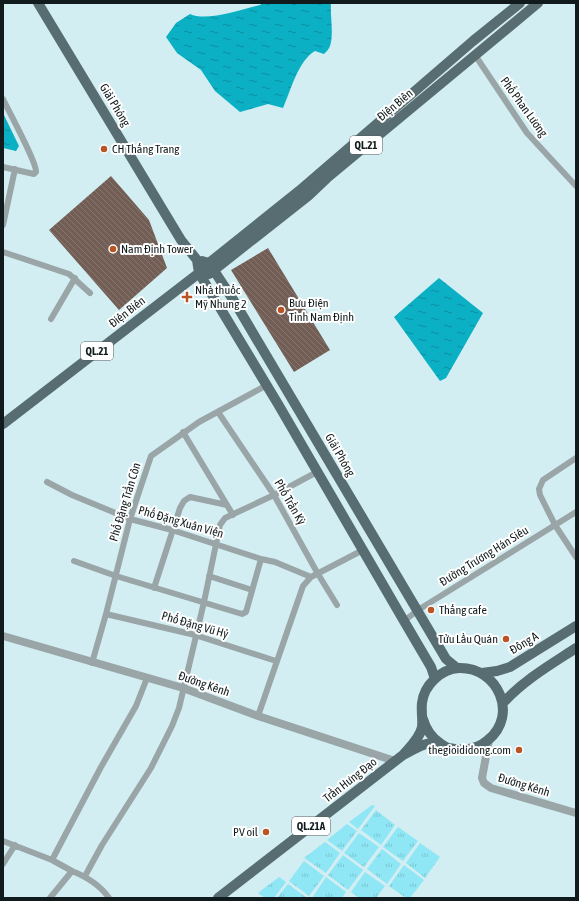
<svg xmlns="http://www.w3.org/2000/svg" width="579" height="901" font-family="'Asap Condensed',sans-serif">
<defs>
<pattern id="grass-tufts" width="24" height="20" patternUnits="userSpaceOnUse"><rect width="24" height="20" fill="#8fe6f5"/><path d="M3 7l-1-3M5 7V3M7 7l1-3M15 17l-1-3M17 17v-4M19 17l1-3" fill="none" stroke="#7ac5d2"/></pattern>
<pattern id="water-ripples" width="26" height="14" patternUnits="userSpaceOnUse"><rect width="26" height="14" fill="#0cb0c4"/><path d="M2 4q2-2 4 0t4 0M15 11q2-2 4 0t4 0" fill="none" stroke="#0b8e9f"/></pattern>
<pattern id="building-back-hatch" width="6" height="6" patternUnits="userSpaceOnUse"><rect width="6" height="6" fill="#725e55"/><path d="M-1 5l2 2M0 0l6 6M5-1l2 2" fill="none" stroke="#84756e"/></pattern>
</defs>
<rect width="100%" height="100%" fill="#d2eef2"/>
<!-- grass -->
<path fill="url(#grass-tufts)" d="M372,805L375,806L358,829L349,822Z
M376,810L395,825L381,845L361,830Z
M347,824L357,831L342,851L327,840Z
M398,827L418,841L403,861L383,847Z
M359,833L379,847L364,867L344,853Z
M325,842L340,853L326,873L304,858Z
M420,843L440,857L425,878L406,863Z
M382,849L401,864L387,884L367,869Z
M343,855L363,870L348,890L328,875Z
M304,861L324,876L309,896L289,881Z
M404,865L424,880L410,898H406L389,886Z
M365,872L385,886L376,898H359L351,892Z
M279,877L286,882L274,898H265L258,893Z
M326,877L346,892L342,898H312Z
M288,884L307,898H277Z"/>
<!-- water -->
<path fill="url(#water-ripples)" d="M262,3H331C330,16 334,34 330,46C329,49 326,52 324,54L315,51C298,61 291,90 283,108L268,104L240,112L215,91L201,70L177,53L166,37L176,23L190,14C207,22 241,9 260,5Z
M3,113L19,146L16,151L3,148Z
M439,278L483,313L446,378L440,381L394,317Z"/>
<!-- building -->
<path fill="url(#building-back-hatch)" d="M111,176L149,220L167,268L119,310L49,230Z
M268,248L330,350L294,372L231,270Z"/>
<g fill="none" stroke-linecap="round" stroke-linejoin="round">
<!-- minor -->
<path stroke="#99a5a7" stroke-width="6" d="M475,55L527,133L576,186
M3,99C9,112 37,163 36,172L34,174L3,167
M3,225L15,169
M3,252L69,274L90,293
M51,319L75,278
M218,412L274,495L318,574L337,605
M183,432L233,515
M576,458L543,480L539,489L540,495L555,525L576,557
M47,482L72,495L130,519L172,530L261,559L275,562L311,577
M74,561L116,576L242,614L246,612L261,559
M209,576L252,590
M154,588L180,508L184,501L190,497L227,505
M106,614L195,635L276,661
M404,621L418,610L576,512
M92,663L106,614L130,519L151,456L199,422L267,385
M258,716L303,586L311,577L363,550
M3,841L52,860
M3,864L15,845
M72,871L52,860L101,767L136,706L147,678
M85,876L102,845L151,768L172,726L179,708L204,602L220,525L225,518L274,495L317,472
M50,898L72,871C87,877 100,885 109,898"/>
<!-- tertiary -->
<path stroke="#99a5a7" stroke-width="8" d="M3,636L183,688L258,716L395,761
M489,740L482,778L484,783L491,788L576,813"/>
<!-- primary -->
<path stroke="#586d71" stroke-width="10" d="M38,3L181,240L197,260L199,273L278,404L404,621L431,667L435,679
M202,261L209,263L234,301L446,659L457,668
M209,274L308,196L327,178L538,3
M3,424L199,273L202,267L209,263L299,191L473,41L520,3
M482,673L497,671L510,667L576,626
M503,703C524,680 550,665 576,648
M423,719C426,730 432,738 441,744
M218,898L403,755C410,747 420,738 422,727C423,720 421,711 422,703C424,685 441,669 459,668C498,667 519,715 488,740C477,750 462,751 448,748C445,747 441,743 437,743C426,741 413,750 403,755"/>
</g>
<!-- markers -->
<g fill="#b95424" stroke="#fff" stroke-width="1.5">
<circle cx="104" cy="149" r="4"/>
<circle cx="113" cy="249" r="4"/>
<path d="M185 291h4v4h4v4h-4v4h-4v-4h-4v-4h4z"/>
<circle cx="281" cy="310" r="4"/>
<circle cx="431" cy="610" r="4"/>
<circle cx="506" cy="639" r="4"/>
<circle cx="519" cy="750" r="4"/>
<circle cx="266" cy="832" r="4"/>
</g>
<g text-anchor="middle" stroke-width="4" stroke-linejoin="round" paint-order="stroke">
<!-- shield labels -->
<g fill="#fff" stroke="#585f61" stroke-width="1">
<rect x="350" y="136" width="32" height="18" rx="3"/>
<rect x="81" y="342" width="32" height="18" rx="3"/>
<rect x="292" y="817" width="38" height="18" rx="3"/>
</g>
<g font-size="11" font-weight="bold" fill="#111b1d">
<text x="366" y="149">QL.21</text>
<text x="97" y="355">QL.21</text>
<text x="311" y="830">QL.21A</text>
</g>
<!-- street labels -->
<g font-size="12" fill="#111b1d" stroke="#fff">
<text transform="translate(115 105) rotate(59)" y="4">Giải Phóng</text>
<text transform="translate(395 105) rotate(-40)" y="4">Điện Biên</text>
<text transform="translate(524 107) rotate(54)" y="4">Phố Phan Lương</text>
<text transform="translate(127 312) rotate(-38)" y="4">Điện Biên</text>
<text transform="translate(340 455) rotate(60)" y="4">Giải Phóng</text>
<text transform="translate(125 502) rotate(-73)" y="4">Phố Đặng Trần Côn</text>
<text transform="translate(290 502) rotate(60)" y="4">Phố Trần Kỳ</text>
<text transform="translate(181 522) rotate(16)" y="4">Phố Đặng Xuân Viện</text>
<text transform="translate(484 556) rotate(-32)" y="4">Đường Trương Hán Siêu</text>
<text transform="translate(195 625) rotate(16)" y="4">Phố Đặng Vũ Hỷ</text>
<text transform="translate(524 643) rotate(-31)" y="4">Đông A</text>
<text transform="translate(204 684) rotate(19)" y="4">Đường Kênh</text>
<text transform="translate(350 780) rotate(-38)" y="4">Trần Hưng Đạo</text>
<text transform="translate(524 785) rotate(17)" y="4">Đường Kênh</text>
</g>
<!-- poi labels -->
<g font-size="12" fill="#111b1d" stroke="#fff" text-anchor="start">
<text x="112" y="153">CH Thắng Trang</text>
<text x="121" y="253">Nam Định Tower</text>
<text x="195" y="294">Nhà thuốc<tspan x="195" dy="14">Mỹ Nhung 2</tspan></text>
<text x="289" y="307">Bưu Điện<tspan x="289" dy="14">Tỉnh Nam Định</tspan></text>
<text x="439" y="614">Thắng cafe</text>
<text x="498" y="643" text-anchor="end">Tửu Lầu Quán</text>
<text x="511" y="754" text-anchor="end">thegioididong.com</text>
<text x="258" y="836" text-anchor="end">PV oil</text>
</g>
</g>
<!-- border -->
<rect width="579" height="901" fill="none" stroke="#111b1d" stroke-width="8"/>
</svg>
